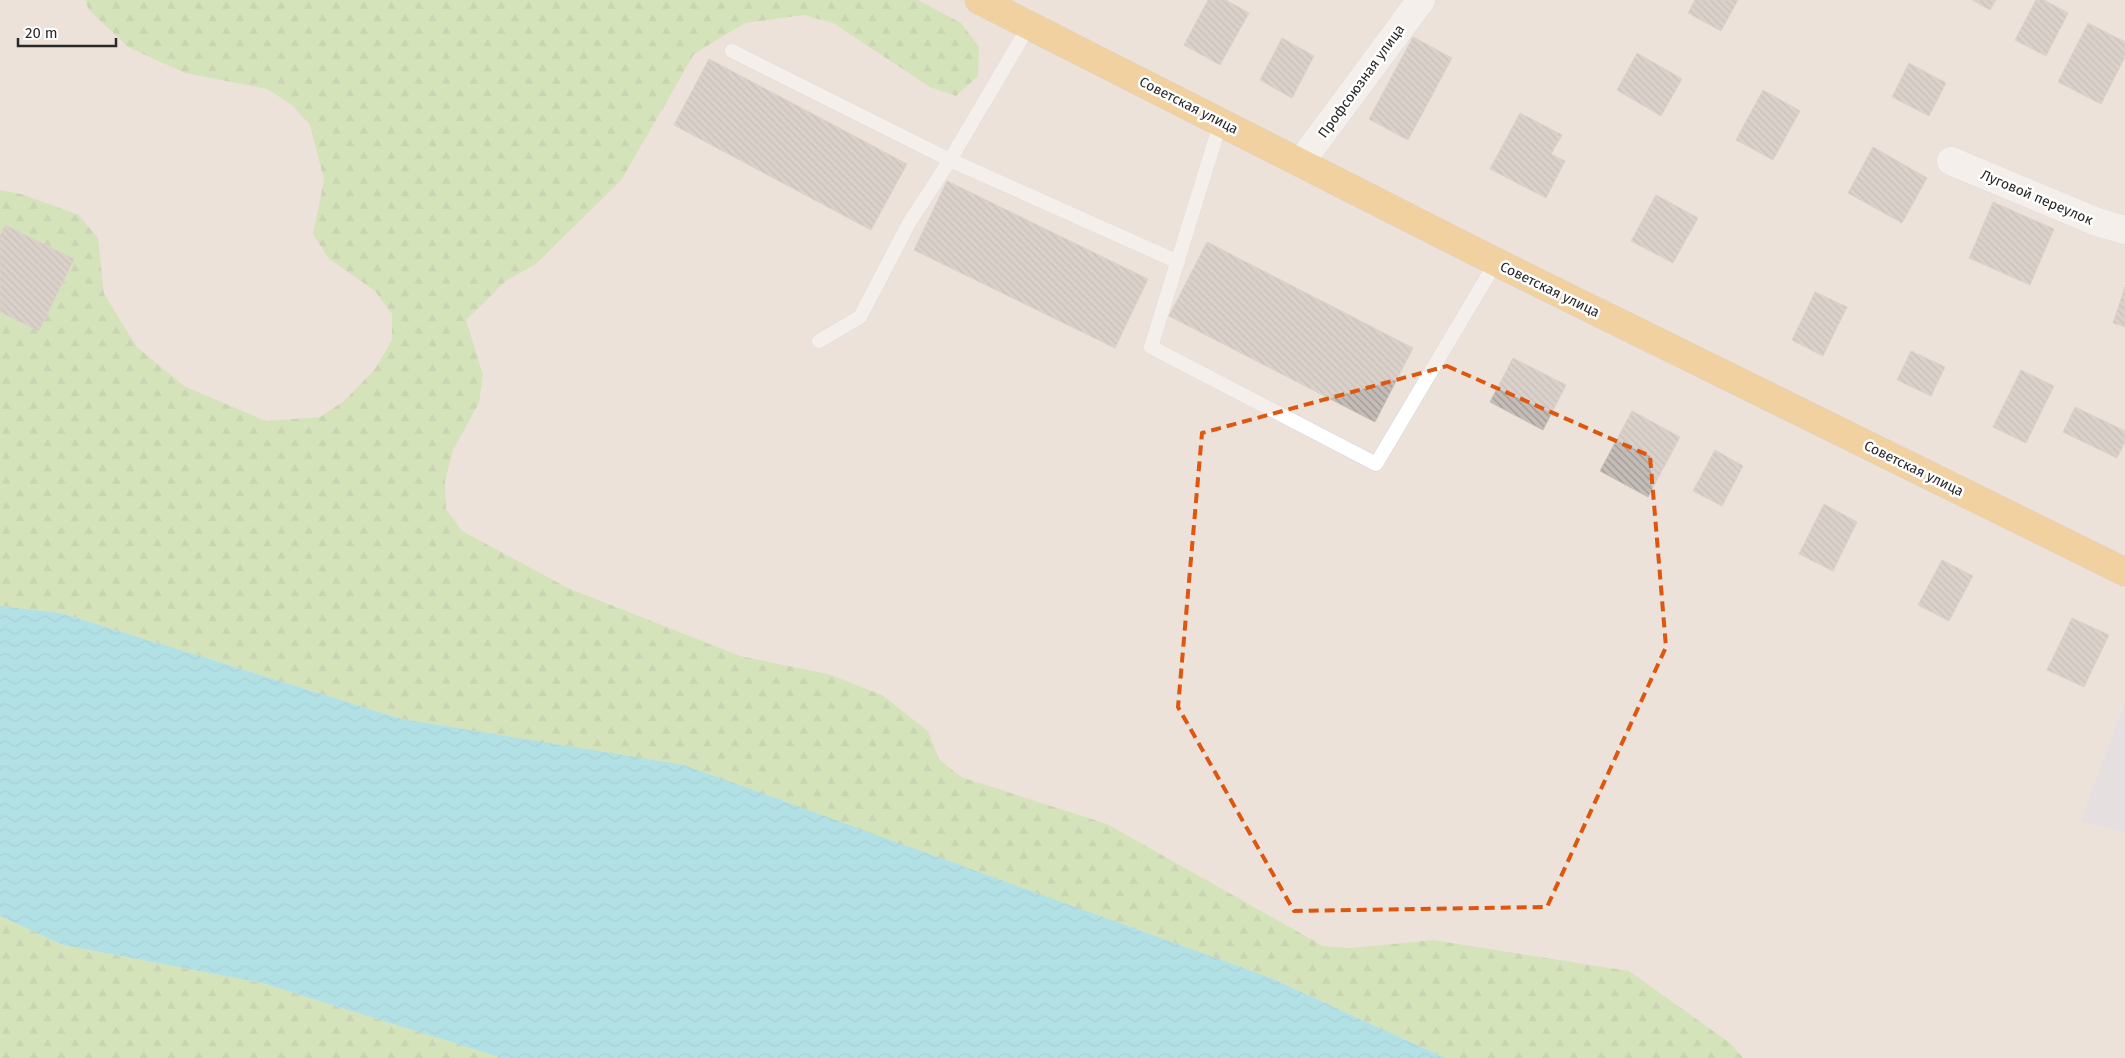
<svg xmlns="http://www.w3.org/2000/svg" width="2125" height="1058" font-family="'Fira Sans',sans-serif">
<defs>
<pattern id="forest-firs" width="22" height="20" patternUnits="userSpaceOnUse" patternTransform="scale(1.25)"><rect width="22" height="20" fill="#b9e595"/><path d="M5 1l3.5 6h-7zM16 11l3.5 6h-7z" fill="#9fc480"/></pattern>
<pattern id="water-waves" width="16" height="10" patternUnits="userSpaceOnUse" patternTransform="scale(1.25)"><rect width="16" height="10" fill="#69def2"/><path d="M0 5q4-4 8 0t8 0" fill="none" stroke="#5bbed0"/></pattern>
<pattern id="building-back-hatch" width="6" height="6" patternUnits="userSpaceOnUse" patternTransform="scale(1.25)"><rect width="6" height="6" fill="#c4bcb7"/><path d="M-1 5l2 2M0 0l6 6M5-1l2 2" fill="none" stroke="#9f9995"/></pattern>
</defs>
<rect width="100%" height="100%" fill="#ece2da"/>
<!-- industrial -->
<path fill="#dddbe4" d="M2125,702V832L2080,822Z"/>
<!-- forest -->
<path fill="url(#forest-firs)" d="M85,0H918L961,23L979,47L978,76L956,96L930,87L833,23L804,15L745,23L694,54L622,179L536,264L507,280L466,320L483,375L479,403L453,450L445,481L446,509L462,531L568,588L740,656L828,674L882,695L928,731L939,759L961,777L1107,824L1323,946L1351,948L1433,940L1629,971L1730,1043L1743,1058H1445L1271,978L684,766L402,719L61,613L0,606V190L21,194L79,215L98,238L104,294L137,347L184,386L266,421L320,417L344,401L375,369L392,340V314L375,291L329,259L313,234L324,180L310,125L292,105L267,89L185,73L128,47L89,10Z
M0,916L63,945L262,983L502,1058H0Z"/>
<!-- water -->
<path fill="url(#water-waves)" d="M0,606L61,613L402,719L684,765L1271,978L1445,1058H502L262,983L63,945L0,916Z"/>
<!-- building -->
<path fill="url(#building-back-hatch)" stroke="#c7beb4" d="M1208,0H1226L1249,13L1220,65L1184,45Z
M1695,0H1738L1721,31L1688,13Z
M1972,0H1996L1990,10Z
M2036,0H2044L2068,13L2046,56L2015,40Z
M2088,23L2125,42V57L2101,104L2058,82Z
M1413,37L1452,58L1408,140L1369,119Z
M1282,38L1314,56L1292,98L1260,80Z
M1637,53L1682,79L1661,116L1617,90Z
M709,59L907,164L871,230L674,125Z
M1909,63L1946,83L1929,116L1892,97Z
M1763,90L1800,111L1773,160L1736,140Z
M1520,113L1562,135L1551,154L1565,161L1546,198L1490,169Z
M1873,147L1927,178L1902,223L1848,193Z
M947,181L1148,279L1115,348L914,250Z
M1656,195L1698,218L1673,263L1631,241Z
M1993,202L2054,229L2030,285L1969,258Z
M5,225L74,259L39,331L0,312V236Z
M1207,242L1413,348L1375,422L1169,316Z
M2125,287V327L2113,323Z
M1815,292L1847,307L1823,356L1792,340Z
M1911,351L1945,367L1931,396L1897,380Z
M1513,358L1566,385L1543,430L1490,402Z
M2021,370L2054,386L2026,443L1993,427Z
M2075,407L2125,431V442L2117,458L2063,432Z
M1632,411L1680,437L1648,497L1600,471Z
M1715,450L1743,466L1722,506L1693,491Z
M1824,504L1857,522L1833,571L1799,554Z
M1942,560L1973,576L1949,621L1918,605Z
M2072,618L2109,635L2084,687L2047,670Z"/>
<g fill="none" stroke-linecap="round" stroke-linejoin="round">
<!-- lane casing -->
<g stroke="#cfd5e3" stroke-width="15">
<path id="lane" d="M732,51L950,160L1178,262
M1221,121L1151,347L1376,464L1496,262
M819,341L860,317L909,223L950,160L1029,26"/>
</g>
<!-- street casing -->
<g stroke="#cfd5e3" stroke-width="29">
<path id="street" d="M1951,161L2097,222L2125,230
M1301,162L1421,0"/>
</g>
<!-- primary casing -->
<g stroke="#c3c3c3" stroke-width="29">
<path id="primary" d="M979,0L1496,262L2125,572"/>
</g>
<!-- lane -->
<use href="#lane" stroke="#fff" stroke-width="14"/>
<!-- street -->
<use href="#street" stroke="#fff" stroke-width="28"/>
<!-- primary -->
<use href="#primary" stroke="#f4bd57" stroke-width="28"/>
</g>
<!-- marked area -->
<path d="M0 0H2125V1058H0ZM1447,366L1650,456L1666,647L1547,907L1294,911L1178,707L1202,433Z" fill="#ece2da" fill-opacity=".55" fill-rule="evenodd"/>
<path fill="none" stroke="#de570d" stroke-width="4" stroke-dasharray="10 6" stroke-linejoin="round" d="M1447,366L1650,456L1666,647L1547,907L1294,911L1178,707L1202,433Z"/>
<g text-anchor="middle" stroke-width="5" stroke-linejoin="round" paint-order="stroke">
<!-- street labels -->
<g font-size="14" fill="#292929" stroke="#fff">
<text transform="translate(1361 81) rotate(-54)" y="5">Профсоюзная улица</text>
<text transform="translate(1189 105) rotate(27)" y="5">Советская улица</text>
<text transform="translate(2037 197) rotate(23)" y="5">Луговой переулок</text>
<text transform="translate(1550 289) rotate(26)" y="5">Советская улица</text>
<text transform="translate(1914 468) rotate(26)" y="5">Советская улица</text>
</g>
</g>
<!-- scale -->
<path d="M18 38v8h98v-8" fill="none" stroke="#292929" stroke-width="2.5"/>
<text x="25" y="38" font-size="15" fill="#292929" stroke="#ffffff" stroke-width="4" paint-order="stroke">20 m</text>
</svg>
